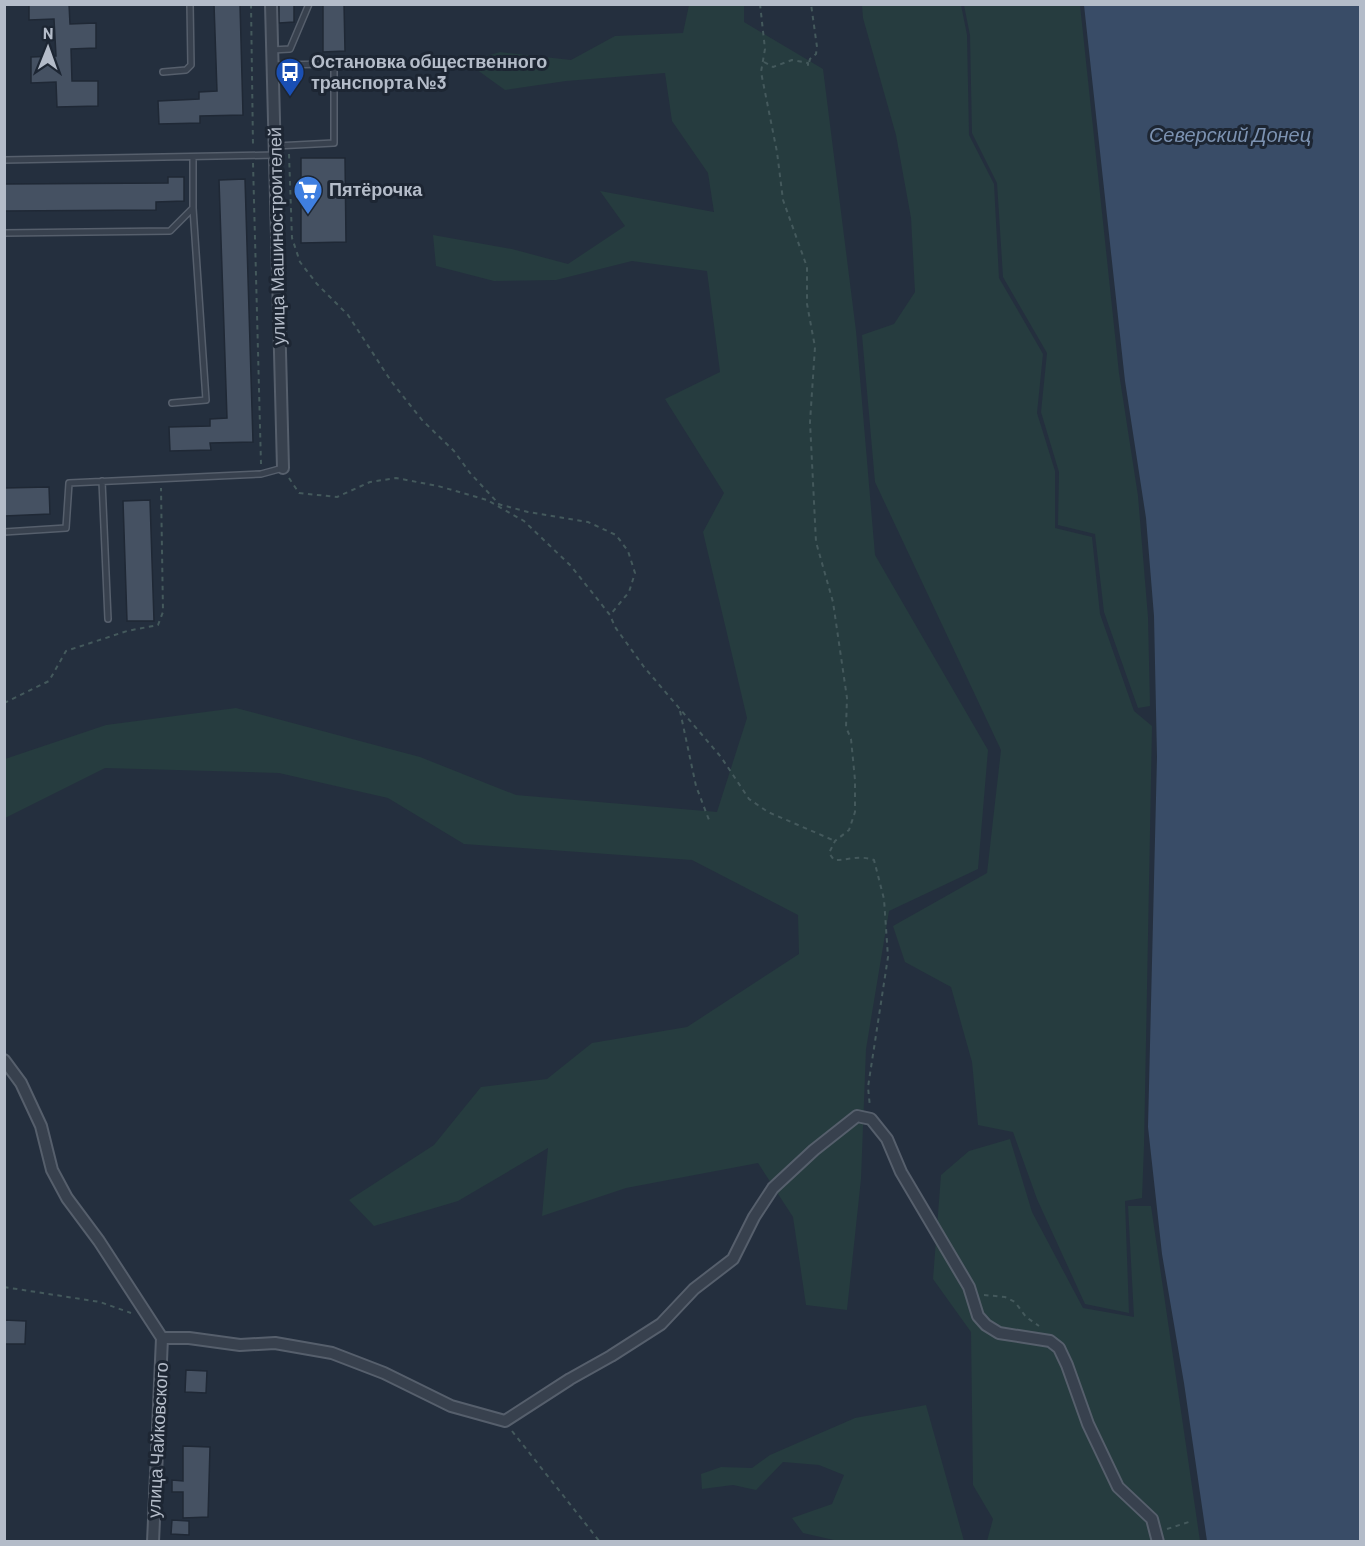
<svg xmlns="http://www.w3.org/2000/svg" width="1365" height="1546" font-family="Barlow,sans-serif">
<rect width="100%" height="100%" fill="#242f3e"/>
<!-- green -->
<path fill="#263c3f" d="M744,4V22L823,69L856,331L875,555L988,750L978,869L889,911L866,1049L861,1179L847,1310L806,1305L793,1217L758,1163L626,1188L542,1216L548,1148L458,1201L374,1226L349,1200L434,1145L481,1087L547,1079L592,1043L687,1027L799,954L798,915L692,860L464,844L388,798L279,773L105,768L5,818V759L106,725L236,708L420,757L516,795L717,812L747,718L703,532L724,493L665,399L720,372L707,271L632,261L556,280L494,281L436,266L433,235L512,249L568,264L625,226L600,191L714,212L708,173L672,121L665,73L566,81L505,90L466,62L500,52L571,60L615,36L683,33L689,5Z
M862,5H961L967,35L969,135L994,184L999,278L1043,354L1037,413L1055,471V528L1092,537L1100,614L1134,711L1152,726L1144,1146L1142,1198L1125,1201L1129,1313L1085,1304L1037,1199L1013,1132L978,1125L972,1062L951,987L905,962L893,926L987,873L1001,750L875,482L862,335L894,324L915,292L911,218L896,135L863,18Z
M964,5H1080L1119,373L1138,496L1148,617L1150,706L1138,708L1104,612L1095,534L1058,525L1059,472L1041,412L1047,353L1003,277L997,183L972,133L970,35Z
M1010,1139L1032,1212L1083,1308L1134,1317L1128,1206H1151L1200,1541H987L993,1519L973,1485L971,1332L933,1279L941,1175L969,1151Z
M926,1405L964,1541H838L803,1533L792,1518L832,1504L844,1475L819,1465L783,1462L756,1490L733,1485L702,1489L701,1474L721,1467L752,1468L770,1455L855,1418Z"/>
<!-- water -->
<path fill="#394c67" d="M1084,5H1360V1541H1207L1184,1383L1162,1254L1148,1127L1157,757L1154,616L1146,518L1125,381Z"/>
<!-- building -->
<path fill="#455162" stroke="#1f2835" stroke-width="1.5" d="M29,4H69L70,24L96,23V48L71,49L72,81H98V106L57,107L56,82L31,83V57L56,56L54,19L29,20Z
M214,4H240L243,115L200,116V123L159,124L158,101L199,99V92L217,91Z
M279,4H294V22L279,23Z
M323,4H344L345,51L323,52Z
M301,158H345L346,242L301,243Z
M168,177H184V201L156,202V210L4,211V184L168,183Z
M245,179L253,442L210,443L211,450L170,451L169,427L210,426V419L227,418L219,180Z
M49,487L50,514L4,516V488Z
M150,500L154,621H127L123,501Z
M4,1320L26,1321L25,1344H4Z
M186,1370L207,1371L206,1393L185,1392Z
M183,1446L210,1447L208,1517L183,1518V1492H172V1480L183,1481Z
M172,1520L189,1521V1535L171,1534Z"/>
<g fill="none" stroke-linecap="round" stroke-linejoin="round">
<!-- lane casing -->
<g stroke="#565f6c" stroke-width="8">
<path id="lane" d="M272,50L290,49L309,4
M272,65L334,64V143L276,146
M163,72L186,70L191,65L190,4
M4,160L276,155
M4,233L170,231L193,208V157
M172,403L206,400L193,208
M102,481L108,619
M4,532L66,528L69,483L261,474L283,468"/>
</g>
<!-- street casing -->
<g stroke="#565f6c" stroke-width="14">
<path id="street" d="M271,4L283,468
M4,1060L21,1083L41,1126L52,1170L67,1198L99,1241L162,1338H189L240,1345L275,1343L332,1353L384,1373L451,1406L505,1421L570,1379L611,1356L661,1324L694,1289L733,1259L754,1217L773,1188L814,1150L857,1116L871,1119L887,1139L901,1172L969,1287L978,1316L986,1325L999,1333L1050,1341L1059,1348L1067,1365L1088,1424L1118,1487L1152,1519L1158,1542
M153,1542L162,1338"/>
</g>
<!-- path -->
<path stroke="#44595c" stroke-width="2" stroke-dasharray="4.5 4.5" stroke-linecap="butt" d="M251,4L253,146
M760,4L765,49L761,72L777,152L783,200L807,267V304L815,347L810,422L816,542L833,602L847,698L846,727L851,739L855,780V812L849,830L835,841L829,853L834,860C849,860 860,855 874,860L884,899L888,957L868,1087L870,1107
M764,62L773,67L792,60L808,63V66L810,59L816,54L817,47L811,4
M289,154L292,238L300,262L317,284L348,315L391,381L422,420L454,451L470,473L499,504
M253,163L261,464
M289,478L299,493L337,497L370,482L396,478L438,486L487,500L524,521L571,566L610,615L615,627L644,667L721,757L749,799L768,812L835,841
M498,504L528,512L588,522L616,535L628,551L635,573L629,592L611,614
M4,703L49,681L66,651L127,631L158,625L163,612L161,488
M680,711L696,786L709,820
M4,1287L100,1302L131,1313
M984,1295L1005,1297L1015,1302L1026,1317L1039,1326
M512,1431L600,1542
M1167,1529L1192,1521"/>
<!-- lane -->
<use href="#lane" stroke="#38414e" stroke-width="5"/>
<!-- street -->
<use href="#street" stroke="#38414e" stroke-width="10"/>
</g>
<!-- icons -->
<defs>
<g id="bus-pin" transform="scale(1.5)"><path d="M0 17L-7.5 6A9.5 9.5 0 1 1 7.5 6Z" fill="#1a4fb4" stroke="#1d2633"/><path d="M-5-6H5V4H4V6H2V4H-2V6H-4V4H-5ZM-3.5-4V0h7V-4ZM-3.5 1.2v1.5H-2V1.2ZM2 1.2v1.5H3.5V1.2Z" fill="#fff"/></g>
<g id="supermarket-pin" transform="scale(1.5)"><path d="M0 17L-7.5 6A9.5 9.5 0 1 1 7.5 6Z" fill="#3f7fe0" stroke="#1d2633"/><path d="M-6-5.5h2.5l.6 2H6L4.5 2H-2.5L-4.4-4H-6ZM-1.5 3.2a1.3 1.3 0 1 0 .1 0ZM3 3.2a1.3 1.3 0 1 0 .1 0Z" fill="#fff"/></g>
</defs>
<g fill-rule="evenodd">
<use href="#bus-pin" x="290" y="72"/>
<use href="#supermarket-pin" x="308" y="190"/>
</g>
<g text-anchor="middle" stroke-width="6" stroke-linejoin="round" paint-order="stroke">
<!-- poi labels -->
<g font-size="18" font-weight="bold" fill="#b4bcc9" stroke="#1d2633" text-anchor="start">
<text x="311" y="68">Остановка общественного<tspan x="311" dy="21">транспорта №3</tspan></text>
<text x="329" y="196">Пятёрочка</text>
</g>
<!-- street labels -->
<g font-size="18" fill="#b4bcc9" stroke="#1d2633">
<text transform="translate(277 236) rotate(-91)" y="6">улица Машиностроителей</text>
<text transform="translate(158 1440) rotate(-87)" y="6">улица Чайковского</text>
</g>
<!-- water labels -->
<g font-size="20" font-style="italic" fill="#7c92b1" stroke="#1d2633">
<text x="1230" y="142">Северский Донец</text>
</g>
</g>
<!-- border -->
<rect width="1365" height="1546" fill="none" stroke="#b4bcc9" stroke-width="12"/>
<!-- north arrow -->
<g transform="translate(48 48) rotate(1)" stroke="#1d2633" stroke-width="4.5" paint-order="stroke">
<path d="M0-4.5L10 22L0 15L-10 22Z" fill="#b4bcc9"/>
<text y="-9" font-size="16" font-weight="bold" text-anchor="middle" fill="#b4bcc9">N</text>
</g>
</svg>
